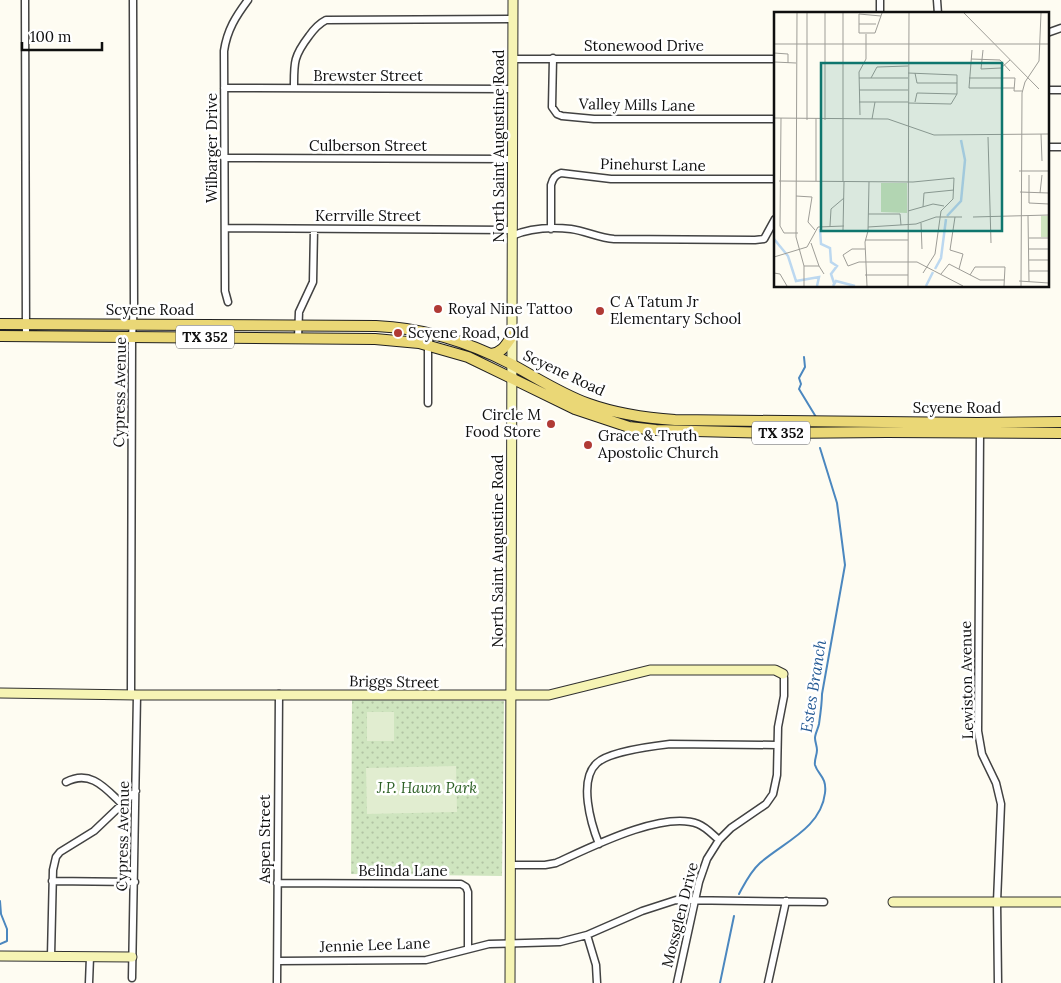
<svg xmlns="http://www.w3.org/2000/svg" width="1061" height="983" font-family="Lora,serif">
<defs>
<pattern id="park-dots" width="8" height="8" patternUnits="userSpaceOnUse" patternTransform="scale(1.25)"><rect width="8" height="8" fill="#cfe5bf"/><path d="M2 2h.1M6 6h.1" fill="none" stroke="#b1c3a3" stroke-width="1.8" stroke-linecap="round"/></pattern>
</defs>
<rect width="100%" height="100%" fill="#fefcf2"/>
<!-- park -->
<path fill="url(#park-dots)" d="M352,700L504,701L502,876L351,874Z"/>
<!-- pitch -->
<path fill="#e1edd0" d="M367,712H394V741H367Z
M456,766L457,812L367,814L366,768Z"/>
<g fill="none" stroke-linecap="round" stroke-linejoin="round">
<!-- stream -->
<path stroke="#4b87bf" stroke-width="2" d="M804,357L805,367L799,378L801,384L799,389L816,417
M739,894C745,883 750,872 760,863C784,842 821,828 825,793C827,777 818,775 815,765C814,760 817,755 817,750C817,746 815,742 815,738C815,734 818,729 819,724C820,717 822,700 822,694L845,565L837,503L820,448
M0,901L1,914L7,929V941L0,944
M720,983L734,916"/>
<!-- street casing -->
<g stroke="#424242" stroke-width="9">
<path id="street" d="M25,0L26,336
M937,0L938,14
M880,14V0
M1047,33L1061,28
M553,58L552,107L557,114L562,116L594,119H775
M513,59H775
M224,88L512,89
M294,88C294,63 293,57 309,36C314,29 318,24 326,20L513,19
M1047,90H1061
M1047,147H1061
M224,158L512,159
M225,228L512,230
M551,229V185C553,178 555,175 561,173L611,179H775
M512,236C530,228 551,227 571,229C586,231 599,238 614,239L755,240L764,239L775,219
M228,302L225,291L224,51C227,30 236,16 248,0
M298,338L299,312L313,282L314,229
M428,403V345L431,333
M980,433L978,731L982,754L996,783L1001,804L997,902L998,983
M131,694L132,337L134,305L133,0
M66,782C91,769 106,789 122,804
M599,844C591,824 578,780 597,763C609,752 653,746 670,744L777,745
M511,865H545L556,863C589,848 663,810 698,824C706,827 713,835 719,840
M52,881L135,882
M277,883L461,884L466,887L468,892V948
M587,935L596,965L597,983
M51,956L53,870L56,857L60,852L94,831L136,791
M278,961L426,960L489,944L560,942L587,935L642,911L676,900L824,902
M132,978L137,695
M89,983L90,957
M277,983L279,694
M677,983L699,882L707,859L719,840L731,828L766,804L773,794L777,775L778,727L784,696V678L783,674
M768,983L786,901"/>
</g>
<!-- secondary casing -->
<g stroke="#313131" stroke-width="11">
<path id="secondary" d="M0,693L137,695H549L650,670H775L783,674
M893,902H1061
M0,956L132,957
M510,983L513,0"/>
</g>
<!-- primary casing -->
<g stroke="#202020" stroke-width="12">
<path id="primary" d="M0,324L376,326C424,328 469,342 511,364C537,378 561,394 589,404C617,414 645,418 675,420L978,423L1061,422
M0,336L375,339L419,343L468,357L575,409L629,427L656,430L779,433L887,432L1061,433
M491,354C502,353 506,345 512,336"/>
</g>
<!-- street -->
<use href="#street" stroke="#fff" stroke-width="6"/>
<!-- secondary -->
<use href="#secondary" stroke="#f6f4b4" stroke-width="9"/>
<!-- primary -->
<use href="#primary" stroke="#ead776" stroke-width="10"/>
</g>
<!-- markers -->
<g fill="#b03a35" stroke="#fff" stroke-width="2">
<circle cx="438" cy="309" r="5"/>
<circle cx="600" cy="311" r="5"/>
<circle cx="398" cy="333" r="5"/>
<circle cx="551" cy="424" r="5"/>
<circle cx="588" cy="445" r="5"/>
</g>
<g text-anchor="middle" stroke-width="5" stroke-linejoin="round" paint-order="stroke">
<!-- shield labels -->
<g fill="#fff" stroke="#575757" stroke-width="1">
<rect x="176" y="325.5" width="58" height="23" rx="4"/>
<rect x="752" y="421.5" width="58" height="23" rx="4"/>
</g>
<g font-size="14" font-weight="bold" fill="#0f0f0f">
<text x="205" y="342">TX 352</text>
<text x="781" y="438">TX 352</text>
</g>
<!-- street labels -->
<g font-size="15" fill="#0f0f0f" stroke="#fff">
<text x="644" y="51">Stonewood Drive</text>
<text x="368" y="81">Brewster Street</text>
<text transform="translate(637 105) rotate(1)" y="5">Valley Mills Lane</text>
<text x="368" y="151">Culberson Street</text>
<text transform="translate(499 146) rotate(-90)" y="5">North Saint Augustine Road</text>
<text transform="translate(212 148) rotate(-90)" y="5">Wilbarger Drive</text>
<text transform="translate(653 165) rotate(1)" y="5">Pinehurst Lane</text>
<text x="368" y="221">Kerrville Street</text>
<text x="150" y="315">Scyene Road</text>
<text transform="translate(564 373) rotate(25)" y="5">Scyene Road</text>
<text transform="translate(120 392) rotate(-89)" y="5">Cypress Avenue</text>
<text x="957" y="413">Scyene Road</text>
<text transform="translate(498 551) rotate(-90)" y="5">North Saint Augustine Road</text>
<text transform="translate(967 680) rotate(-91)" y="5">Lewiston Avenue</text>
<text transform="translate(394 682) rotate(1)" y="5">Briggs Street</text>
<text transform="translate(123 836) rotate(-89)" y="5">Cypress Avenue</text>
<text transform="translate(265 839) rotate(-90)" y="5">Aspen Street</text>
<text x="403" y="876">Belinda Lane</text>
<text transform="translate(680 915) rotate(-76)" y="5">Mossglen Drive</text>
<text transform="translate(375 945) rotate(-2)" y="5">Jennie Lee Lane</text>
</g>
<!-- poi labels -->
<g font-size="15" fill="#0f0f0f" stroke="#fff" text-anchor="start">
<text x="610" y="307">C A Tatum Jr<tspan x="610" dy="17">Elementary School</tspan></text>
<text x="448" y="314">Royal Nine Tattoo</text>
<text x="408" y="338">Scyene Road, Old</text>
<text x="541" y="420" text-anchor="end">Circle M<tspan x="541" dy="17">Food Store</tspan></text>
<text x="598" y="441">Grace &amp; Truth<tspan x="598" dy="17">Apostolic Church</tspan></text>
</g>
<!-- park labels -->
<g font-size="15" font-style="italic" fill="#2d6026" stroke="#fff">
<text x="427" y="793">J.P. Hawn Park</text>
</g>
<!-- water labels -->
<g font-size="16" font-style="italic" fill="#255a94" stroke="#fff">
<text transform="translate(813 686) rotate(-81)" y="6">Estes Branch</text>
</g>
</g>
<!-- overview -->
<g transform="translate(774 12)">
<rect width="275" height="275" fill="#fefcf2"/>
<path d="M107,171H133V201L107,200ZM267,204H275V225H267Z" fill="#cfe5bf"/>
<path fill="none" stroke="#bcd8f0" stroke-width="2.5" d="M173,204L187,189L191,148L187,128M46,217L47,232L56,236L57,250L63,254L57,262L60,271M0,227L14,244L22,269L45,265L43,274M161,257L167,246L172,207M59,274L62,269L81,274M152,274L159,260"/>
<path fill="none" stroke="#9e9d97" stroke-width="1" d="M23,1L22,225L30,254V274M33,1V108M51,1V108M190,1L265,77M107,4L85,2V21H101L108,1M85,12H102M0,32H275M198,38L195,76H240M209,38L207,57L227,56L236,48M0,41L14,42V51M197,47L226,48L236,59M0,50L22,51M141,61L143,71H183M85,66H134M97,66L103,55L134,54M195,66H241L240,79H248M85,78H134M85,90H134M141,90L143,81L183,82M134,91L177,92L183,82V63L134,61M86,103L85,60L92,47V22M0,106L114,107L160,123L275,122M7,106L6,214L10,221H24M98,107L101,90M267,122L268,149M214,125L217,231M245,159H275M255,163V191L275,192M5,169L139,170L180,166L179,187L167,199L161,242L149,261M42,169V106M69,170V1M246,180L275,181M266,181L268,163M22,184L38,185L34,210L41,218M149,195L150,181L180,178M134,199L159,192L170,194M94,202H126L127,213M254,204L255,270M181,205L176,238L189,242L185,257M199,205L275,203M147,211L148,237M56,214L57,197L70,186M94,215L142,212L162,205H188M69,218L70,170M255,226H275M91,228H134M37,231L45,254M91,237H78L69,243L74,254L85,250H143L189,274M255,237H275M0,245L33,235L44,215L70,214M255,248H275M30,254H45L50,262M255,259H275M0,261L6,262L13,274M167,262L175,252L206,268H230M91,263H134M196,263L201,255H231L230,274M245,269L275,271M93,274L91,230L94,219L95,170M134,274L135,1M247,274L248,81L251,70L265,49L267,1"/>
<path fill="#0f766e" fill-opacity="0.15" stroke="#0f766e" stroke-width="2.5" d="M47,51H228V219H47Z"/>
<rect width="275" height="275" fill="none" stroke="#0f0f0f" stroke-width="2.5"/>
</g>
<!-- scale -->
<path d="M22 42v8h80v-8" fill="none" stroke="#0f0f0f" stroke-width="2.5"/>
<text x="30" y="42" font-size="15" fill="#0f0f0f" stroke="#ffffff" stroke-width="4" paint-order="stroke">100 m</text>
</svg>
